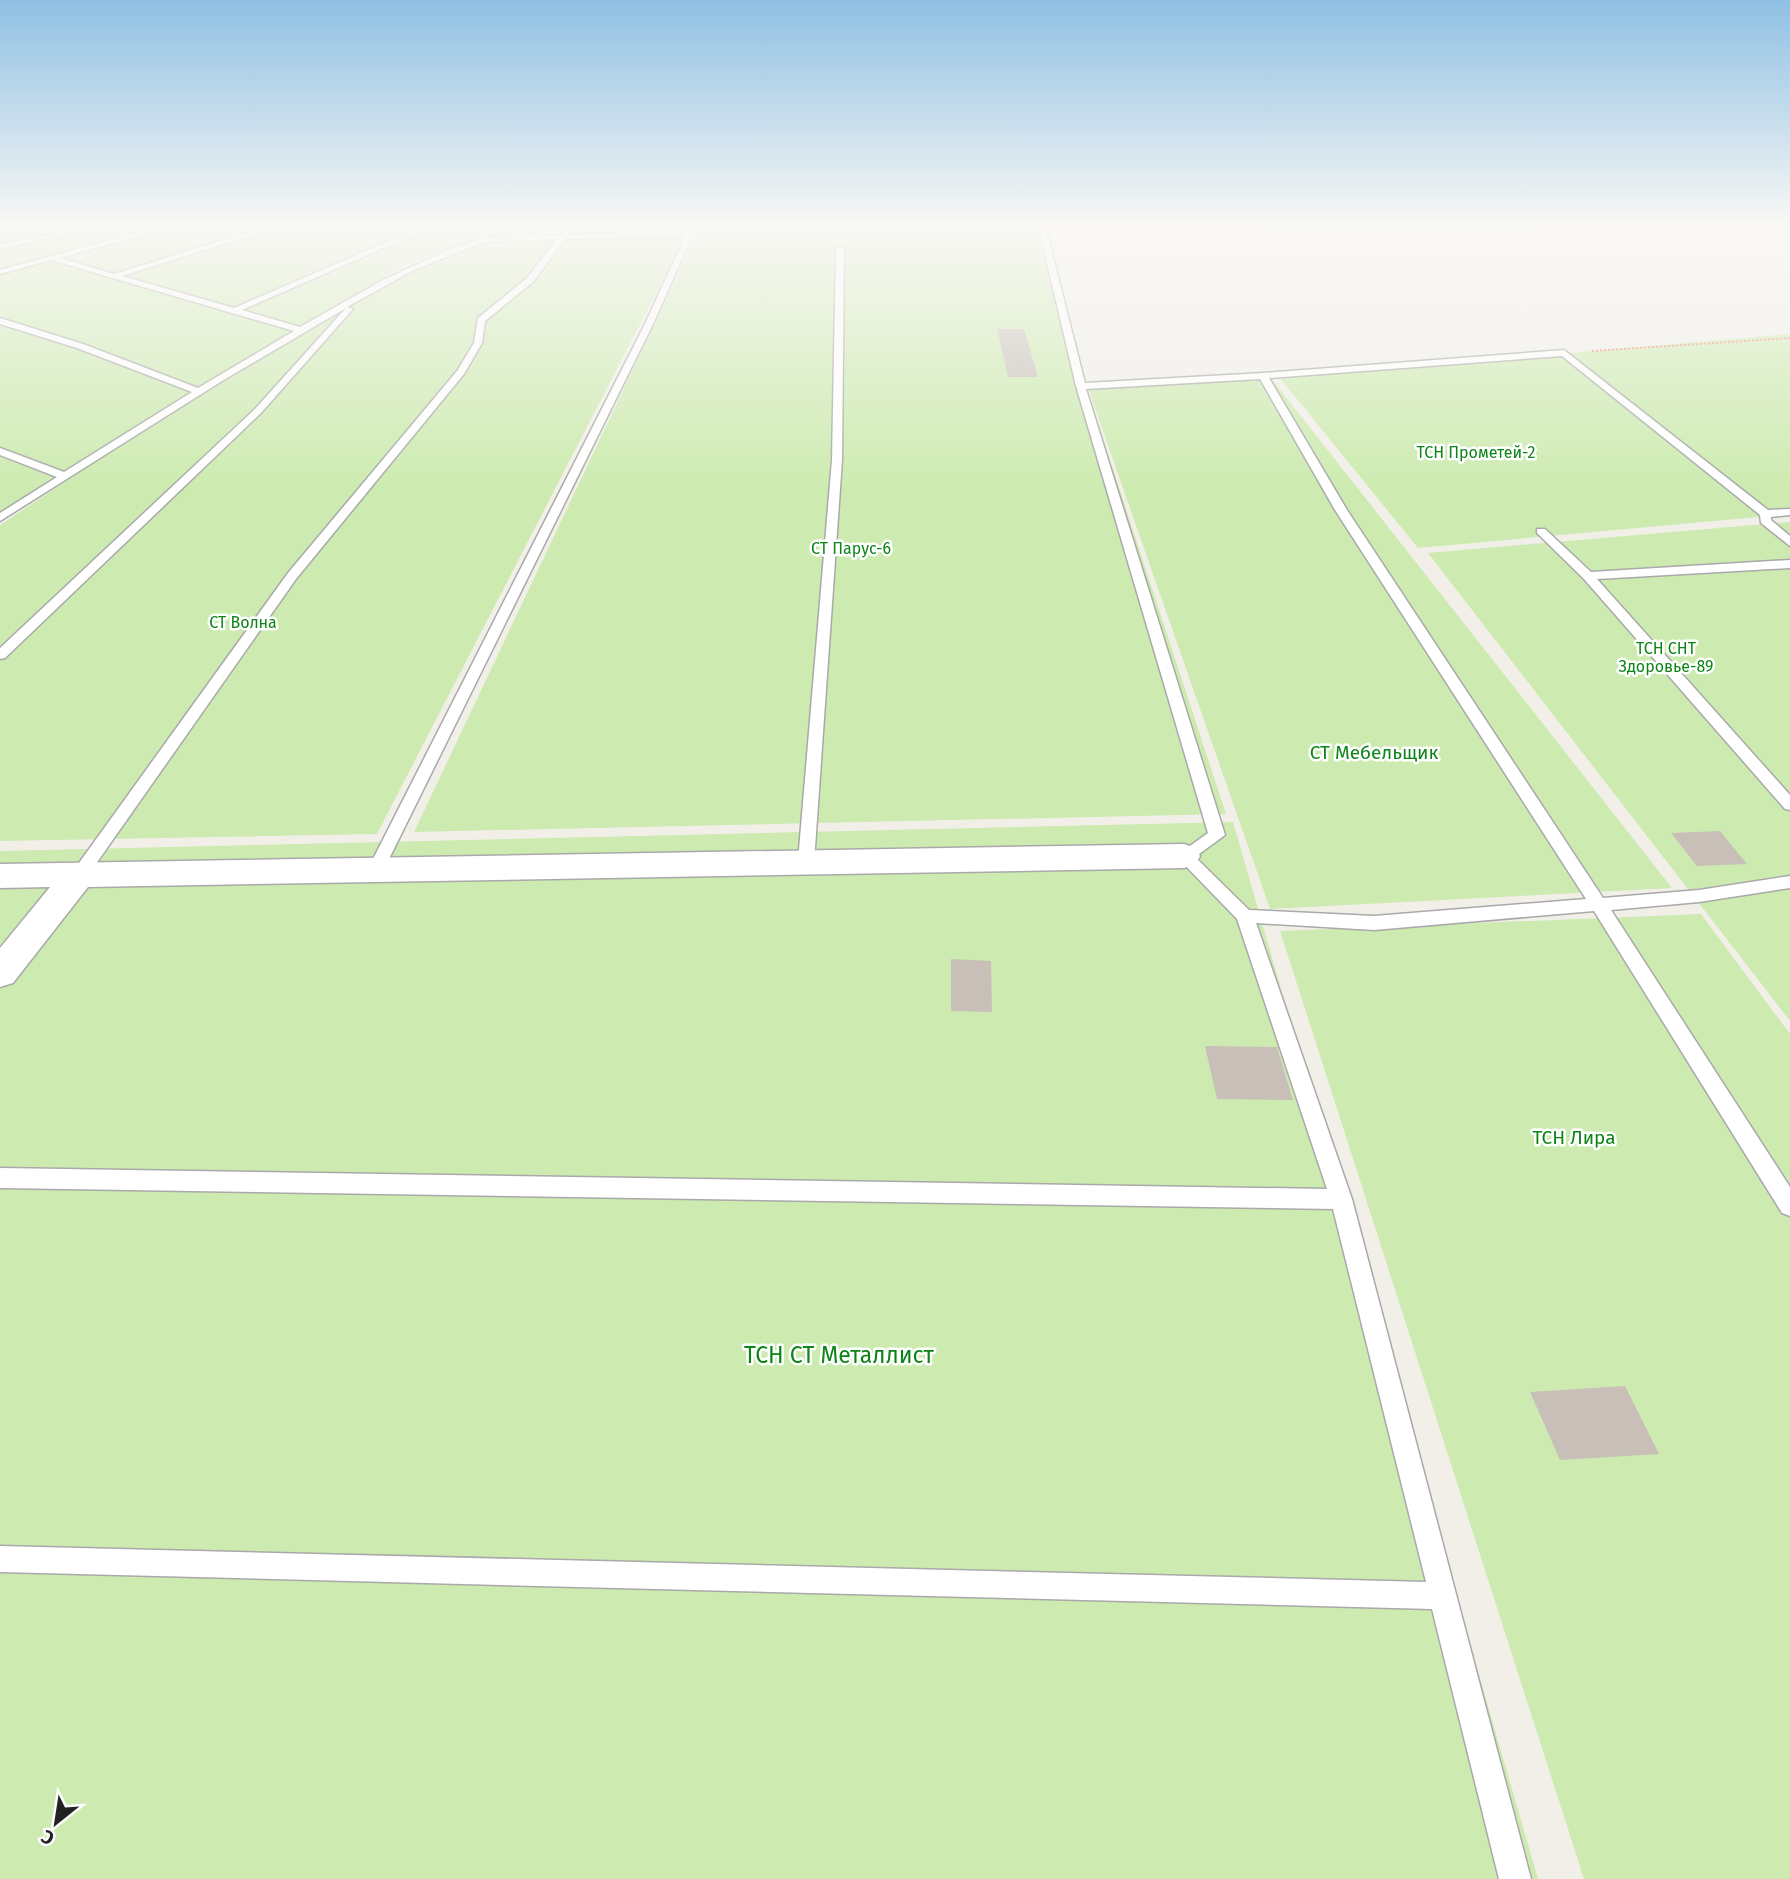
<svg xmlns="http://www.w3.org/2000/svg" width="1790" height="1879" font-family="'Fira Sans',sans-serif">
<rect width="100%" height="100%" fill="#f2efe9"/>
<!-- grass -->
<path fill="#cdebb0" d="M0,225H487L475,238L403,266L0,515Z
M498,225H802L487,236Z
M934,225H1033L1226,814L414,832L697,234Z
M686,235L377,834L0,841V525L119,446L407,266L480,239Z
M1790,334V514L1418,548L1280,378Z
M1271,378L1672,888L1270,909L1088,388Z
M1790,522V1021L1428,553Z
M1233,822L1538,1879H0V851Z
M1701,914L1790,1034V1879H1584L1280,931Z"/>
<!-- building -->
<path fill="#c7bfb8" d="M997,329H1024L1038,377H1008Z
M1720,831L1747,864L1697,866L1671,833Z
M951,959L991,961L992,1012L951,1011Z
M1205,1046L1277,1047L1293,1100L1217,1099Z
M1625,1386L1659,1454L1560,1460L1530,1392Z"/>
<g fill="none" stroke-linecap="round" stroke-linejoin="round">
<!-- lane casing -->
<g stroke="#a9a9a9" stroke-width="3">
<path id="lane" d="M90,225H105L0,249V245Z
M165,225H178L60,258L114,274L272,225H284L122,276L234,308L426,225H436L242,310L300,327L383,280L455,247L483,238L560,235L567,229L571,231L568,235L688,230L690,225H697L695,230L892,225L693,234L653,324L384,869L376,875L368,869L645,324L686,235L565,239L533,282L485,321L482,343L464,374L296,579L86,878H74L72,874L74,870L288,573L457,371L474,343L478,318L527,278L557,239L484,242L412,271L347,307L353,309L261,413L5,658L0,659V648L255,409L346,308L222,381L0,521V513L57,477L0,455V448L64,472L192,392L77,348L0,324V318L83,344L198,388L294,331L51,260L0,274V270Z
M1038,225H1045L1085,383L1263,373L1564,350L1768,510L1790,509V515L1771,517V520L1790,536V546L1761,523L1760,515L1562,356L1269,378L1347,510L1603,898L1699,890L1790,876V888L1699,902L1611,910L1790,1187V1216L1782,1213L1594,911L1374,930L1256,923L1352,1199L1531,1879H1499L1432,1609L0,1572V1546L1426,1582L1333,1209L0,1188V1168L1327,1189L1237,919L1176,856L1208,833L1076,386ZM1260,379L1335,510L1586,899L1374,916L1249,910L1195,857L1225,835L1086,389Z
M1450,225H1458L1459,226L1455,228Z
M840,247L844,249L842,460L814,862L806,868L798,862L832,460L836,249Z
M1537,529H1545L1591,572L1790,560V568L1597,579L1790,795V810L1785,809L1584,579L1537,533Z"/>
</g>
<!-- street casing -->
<g stroke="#a9a9a9" stroke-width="3">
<path id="street" d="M1184,844L1196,848L1200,856L1196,864L1184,868L88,887L13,983L0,987V948L50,887L0,888V864Z"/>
</g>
<!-- path -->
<path stroke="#fa8072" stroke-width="2" stroke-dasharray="2 2" stroke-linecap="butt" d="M1592,351L1790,338"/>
<!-- lane -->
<use href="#lane" fill="#fff" fill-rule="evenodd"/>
<!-- street -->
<use href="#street" fill="#fff" fill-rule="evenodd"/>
</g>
<!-- sky -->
<linearGradient id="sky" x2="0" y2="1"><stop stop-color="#8fc0e4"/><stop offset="0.46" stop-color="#f9f8f5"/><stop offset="1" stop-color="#f9f8f5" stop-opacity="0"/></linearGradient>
<rect width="1790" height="489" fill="url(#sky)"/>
<g text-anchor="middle" stroke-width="5" stroke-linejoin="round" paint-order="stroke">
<!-- far-park labels -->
<g font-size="16" fill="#0c8416" stroke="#fff">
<text x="1476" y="458">ТСН Прометей-2</text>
<text x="851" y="554">СТ Парус-6</text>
<text x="243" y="628">СТ Волна</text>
<text x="1666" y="654">ТСН СНТ<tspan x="1666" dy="18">Здоровье-89</tspan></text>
</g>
<!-- park labels -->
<g font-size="19" fill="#0c8416" stroke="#fff">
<text x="1374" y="759">СТ Мебельщик</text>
<text x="1574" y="1144">ТСН Лира</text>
</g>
<!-- near-park labels -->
<g font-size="23" fill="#0c8416" stroke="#fff">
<text x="839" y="1363">ТСН СТ Металлист</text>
</g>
</g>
<!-- north arrow -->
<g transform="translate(56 1823) rotate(210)" stroke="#ffffff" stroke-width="5" paint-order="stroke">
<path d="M0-5L12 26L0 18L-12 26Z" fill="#222222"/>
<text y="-10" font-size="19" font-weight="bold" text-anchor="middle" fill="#222222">С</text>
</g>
</svg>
